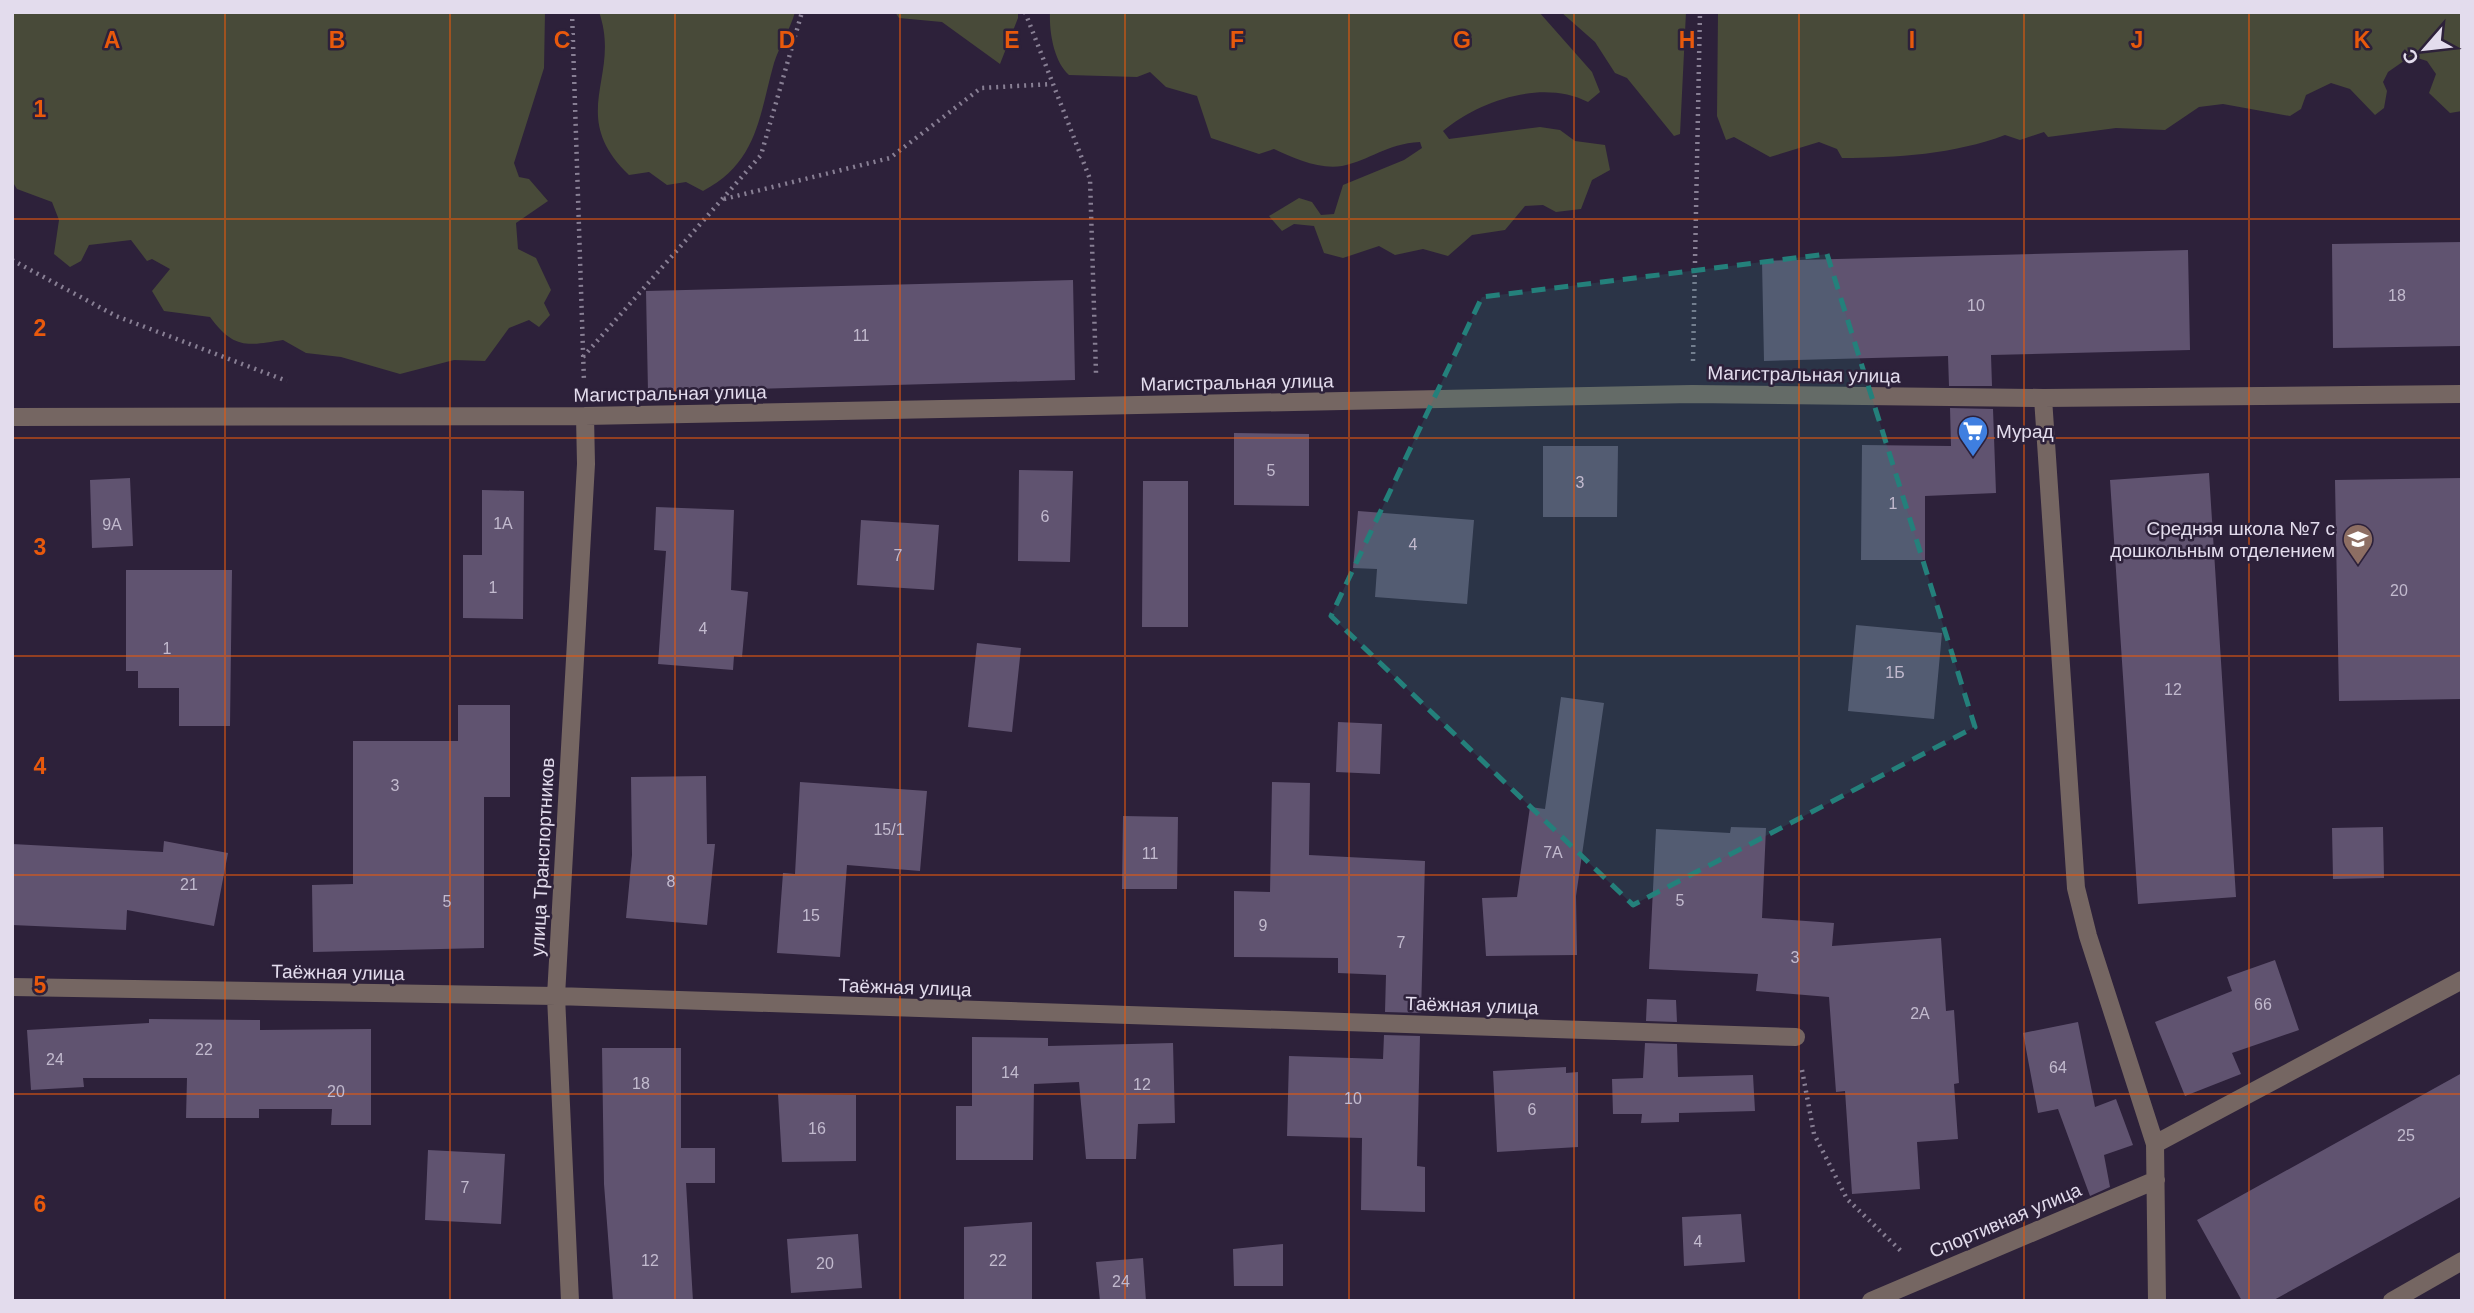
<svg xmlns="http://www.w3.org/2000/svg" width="2474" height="1313" font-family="Helvetica,sans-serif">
<rect width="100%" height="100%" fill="#2d213a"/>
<!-- green -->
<path fill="#484a39" d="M12,12H545L544,68L514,163L519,177L529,179L548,201L516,223L518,249L536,258L551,290L544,303L550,315L539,327L529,320L509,328L485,361L454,360L400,374L341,357L306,353L283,340C246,346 234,349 210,317L164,311L152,291L170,269L152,259L147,261L131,240L89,245L81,261L70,267L54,254L59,220L52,202L17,189L12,181Z
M599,12H795C790,30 779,47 774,63C759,116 758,162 703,191L686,182L667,185L649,172L629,175C566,114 622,77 599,12Z
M895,12H1018V18L1000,64L942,22L899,18Z
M1050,12H1539L1592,72L1600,92L1588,102C1543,79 1480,100 1443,131L1449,139L1540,127L1560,130L1575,141L1605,145L1610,170L1592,180L1581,209L1556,212L1543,205L1525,206L1505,230L1472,235L1448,256L1423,249L1395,255L1379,246L1343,258L1324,253L1314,226L1294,224L1282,231L1269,216L1299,198L1312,202L1321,215L1334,214L1343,185L1404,160L1422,148L1420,142C1385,144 1371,160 1342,166C1320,170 1293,158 1274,149L1259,154L1211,138L1197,96L1166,87L1150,72L1137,77L1069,75C1054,62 1049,32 1050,12Z
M1561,12H1686L1680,134L1674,136L1627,78L1615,73L1595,42Z
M1718,12H2462V111L2450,113L2429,93L2436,74L2427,61L2411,56L2388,72L2383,82L2387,91L2384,108L2375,115L2350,89L2331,83L2306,95L2301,109L2290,116L2223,104L2199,107L2165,130L2116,128L2048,137L2044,132L2020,140L2005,135C1955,154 1896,158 1842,158L1837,149L1819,142L1770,157L1734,137L1726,140L1717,116Z"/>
<!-- building -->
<path fill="#605370" d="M2462,242V346L2333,348L2332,244Z
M2188,250L2190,350L1991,355L1992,386H1949L1948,356L1764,361L1762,261Z
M1073,280L1075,380L648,392L646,291Z
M1950,408L1993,409L1996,493L1925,496V560H1861L1862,445L1951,446Z
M1234,433L1309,434V506L1234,505Z
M1543,446H1618L1617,517H1543Z
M1019,470L1073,471L1070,562L1018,561Z
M2209,473L2236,897L2138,904L2110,480Z
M130,478L133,546L92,548L90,480Z
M2462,478V699L2339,701L2335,480Z
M1143,481H1188V627H1142Z
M482,490L524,491L523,619L463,618V555H482Z
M656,507L734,510L731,590L748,592L742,657L734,656L733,670L658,664L666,551L654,550Z
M1358,511L1474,520L1467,604L1375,597L1377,569L1353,568Z
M861,520L939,525L934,590L857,585Z
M126,570H232L230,726H179V688H138V671H126Z
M1856,625L1942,633L1934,719L1848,711Z
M977,643L1021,648L1012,732L968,727Z
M1561,697L1604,703L1576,896L1577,955L1486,956L1482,898L1517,897L1530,807L1545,809Z
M458,705H510V797H484V948L313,952L312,885L353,884V741H458Z
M1338,722L1382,724L1380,774L1336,772Z
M706,776L707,844H715L707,925L626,918L632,855L631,777Z
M800,782L927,791L920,871L847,865L840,957L777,953L783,873L795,874Z
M1272,782L1310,783L1309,855L1425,861L1421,1013L1385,1012L1386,975L1338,973V958L1234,957V891L1270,892Z
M1123,816L1178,817L1177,889H1122Z
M1731,827L1766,828L1762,918L1834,923L1832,946L1941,938L1946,1011L1954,1010L1959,1083L1954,1084L1958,1139L1917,1142L1920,1189L1852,1194L1845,1091L1836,1092L1829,997L1756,991L1758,974L1649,969L1656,829L1730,833Z
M2383,827L2384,878L2333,879L2332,828Z
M164,841L228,853L214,926L127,910L126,930L12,925V844L163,852Z
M2275,960L2299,1030L2232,1053L2241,1074L2185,1096L2155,1022L2232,991L2227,977Z
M1647,999L1676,1000L1677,1022L1646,1021Z
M149,1019L260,1020V1030L371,1029V1125H331L332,1109H259V1118H186L187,1078H83L84,1087L31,1090L27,1030L149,1023Z
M2078,1022L2095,1107L2116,1099L2133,1145L2104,1155L2110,1187L2090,1196L2058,1109L2038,1113L2023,1033Z
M1384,1035L1420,1036L1417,1166L1425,1167V1212L1361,1210L1362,1138L1287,1136L1289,1056L1383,1059Z
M972,1037L1048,1038V1046L1173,1043L1175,1123L1138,1124L1136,1159H1086L1079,1082L1034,1084L1033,1160H956V1106H972Z
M1645,1043L1677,1044L1678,1077L1753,1075L1755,1111L1679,1113V1122L1641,1123L1642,1114H1613L1612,1079L1643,1078Z
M602,1048H681V1148H715V1183H686L693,1301H613L604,1184Z
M1566,1067V1073L1578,1072V1147L1497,1152L1493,1071Z
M2462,1073V1196L2272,1301H2242L2197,1220Z
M778,1094L856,1095V1161L782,1162Z
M428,1150L505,1154L501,1224L425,1220Z
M1741,1214L1745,1262L1684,1266L1682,1217Z
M1032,1222V1301H964V1227Z
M858,1234L862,1288L791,1293L787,1239Z
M1283,1244V1286H1234L1233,1249Z
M1143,1258L1146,1301H1100L1096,1262Z"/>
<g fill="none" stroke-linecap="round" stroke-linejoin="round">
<!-- path -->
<path stroke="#887f94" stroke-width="4.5" stroke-dasharray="2 5" stroke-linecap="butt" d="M572,12L584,382
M1025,12L1090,179L1096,373
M724,199L890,158L981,88L1052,84
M12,260L116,316L287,381
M583,357L761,155L802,12
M1693,361L1700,12
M1802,1070L1814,1134L1847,1199L1903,1253"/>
<!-- minor -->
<path stroke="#756662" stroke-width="18" d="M2043,398L2076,888L2088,936L2155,1144L2157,1301
M12,417L585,416L1692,394L2043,398L2462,394
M12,987L556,996L1796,1037
M2155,1144L2462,980
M570,1301L556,996L586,464L585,416
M1871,1301L2156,1180
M2392,1301L2462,1261"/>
</g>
<!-- marked area -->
<path fill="#24807b" fill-opacity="0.2" stroke="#24807b" stroke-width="5" stroke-dasharray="14 9" stroke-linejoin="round" d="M1827,254L1975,727L1633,905L1331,616L1482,297Z"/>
<!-- grid -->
<path fill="none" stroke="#e8590c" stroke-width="2" stroke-opacity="0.55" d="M225,12V1301M450,12V1301M675,12V1301M900,12V1301M1125,12V1301M1349,12V1301M1574,12V1301M1799,12V1301M2024,12V1301M2249,12V1301M12,219H2462M12,438H2462M12,656H2462M12,875H2462M12,1094H2462"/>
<!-- icons -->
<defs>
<g id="supermarket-pin" transform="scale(1.575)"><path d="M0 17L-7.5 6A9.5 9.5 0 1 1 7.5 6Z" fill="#3f7fe0" stroke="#2d213a"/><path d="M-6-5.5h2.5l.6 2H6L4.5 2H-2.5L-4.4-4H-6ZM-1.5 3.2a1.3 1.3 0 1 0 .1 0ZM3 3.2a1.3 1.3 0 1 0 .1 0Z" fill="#fff"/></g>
<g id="school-pin" transform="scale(1.575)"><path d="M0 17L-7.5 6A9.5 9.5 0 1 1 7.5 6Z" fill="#8d6e63" stroke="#2d213a"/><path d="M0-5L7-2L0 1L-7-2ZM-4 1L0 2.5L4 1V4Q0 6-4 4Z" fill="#fff"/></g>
</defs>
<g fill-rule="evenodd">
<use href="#supermarket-pin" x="1973" y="431"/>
<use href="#school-pin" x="2358" y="539"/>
</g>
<g text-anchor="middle" stroke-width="5" stroke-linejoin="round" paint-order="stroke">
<!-- number labels -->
<g font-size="16" fill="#c2bace">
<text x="2397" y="301">18</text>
<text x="1976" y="311">10</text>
<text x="861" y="341">11</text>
<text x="1271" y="476">5</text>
<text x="1580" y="488">3</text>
<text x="1893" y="509">1</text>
<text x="1045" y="522">6</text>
<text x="503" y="529">1А</text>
<text x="112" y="530">9А</text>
<text x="1413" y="550">4</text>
<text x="898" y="561">7</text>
<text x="493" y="593">1</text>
<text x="2399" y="596">20</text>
<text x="703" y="634">4</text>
<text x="167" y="654">1</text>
<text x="1895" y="678">1Б</text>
<text x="2173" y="695">12</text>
<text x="395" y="791">3</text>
<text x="889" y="835">15/1</text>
<text x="1553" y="858">7А</text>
<text x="1150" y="859">11</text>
<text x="671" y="887">8</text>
<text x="189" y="890">21</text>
<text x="1680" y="906">5</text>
<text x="447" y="907">5</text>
<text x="811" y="921">15</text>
<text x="1263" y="931">9</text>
<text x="1401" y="948">7</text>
<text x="1795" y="963">3</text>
<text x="2263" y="1010">66</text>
<text x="1920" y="1019">2А</text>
<text x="204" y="1055">22</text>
<text x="55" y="1065">24</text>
<text x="2058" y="1073">64</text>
<text x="1010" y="1078">14</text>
<text x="641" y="1089">18</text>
<text x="1142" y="1090">12</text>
<text x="336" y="1097">20</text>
<text x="1353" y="1104">10</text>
<text x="1532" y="1115">6</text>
<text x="817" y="1134">16</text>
<text x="2406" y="1141">25</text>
<text x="465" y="1193">7</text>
<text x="1698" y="1247">4</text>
<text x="650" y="1266">12</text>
<text x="998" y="1266">22</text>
<text x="825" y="1269">20</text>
<text x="1121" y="1287">24</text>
</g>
<!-- street labels -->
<g font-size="19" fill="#e3dced" stroke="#2d213a">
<text transform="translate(1804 374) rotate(1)" y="7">Магистральная улица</text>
<text transform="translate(1237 382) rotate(-1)" y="7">Магистральная улица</text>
<text transform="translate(670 393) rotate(-1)" y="7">Магистральная улица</text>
<text transform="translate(542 857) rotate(-87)" y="7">улица Транспортников</text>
<text transform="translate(338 972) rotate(1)" y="7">Таёжная улица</text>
<text transform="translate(905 987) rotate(2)" y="7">Таёжная улица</text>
<text transform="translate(1472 1005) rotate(2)" y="7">Таёжная улица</text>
<text transform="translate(2005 1220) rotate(-23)" y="7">Спортивная улица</text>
</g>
<!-- poi labels -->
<g font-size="19" fill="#e3dced" stroke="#2d213a" text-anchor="start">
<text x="1996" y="438">Мурад</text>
<text x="2335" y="535" text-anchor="end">Средняя школа №7 с<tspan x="2335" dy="22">дошкольным отделением</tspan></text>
</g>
</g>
<g font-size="23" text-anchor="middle" font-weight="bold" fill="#e8590c" stroke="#2d213a" stroke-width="5" stroke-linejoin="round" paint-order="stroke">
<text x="112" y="48">A</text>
<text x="337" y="48">B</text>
<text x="562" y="48">C</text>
<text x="787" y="48">D</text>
<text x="1012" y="48">E</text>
<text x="1237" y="48">F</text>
<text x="1462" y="48">G</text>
<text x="1687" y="48">H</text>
<text x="1912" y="48">I</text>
<text x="2137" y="48">J</text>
<text x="2362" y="48">K</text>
<text x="40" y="117">1</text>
<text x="40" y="336">2</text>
<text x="40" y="555">3</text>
<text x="40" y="774">4</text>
<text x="40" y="993">5</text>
<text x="40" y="1212">6</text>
</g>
<!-- border -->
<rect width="2474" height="1313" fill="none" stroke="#e3dced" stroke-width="28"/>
<!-- north arrow -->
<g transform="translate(2425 49) rotate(242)" stroke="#2d213a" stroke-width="5" paint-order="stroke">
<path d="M0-5L12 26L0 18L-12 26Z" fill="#e3dced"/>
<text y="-10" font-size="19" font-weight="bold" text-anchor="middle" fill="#e3dced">С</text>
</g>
</svg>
